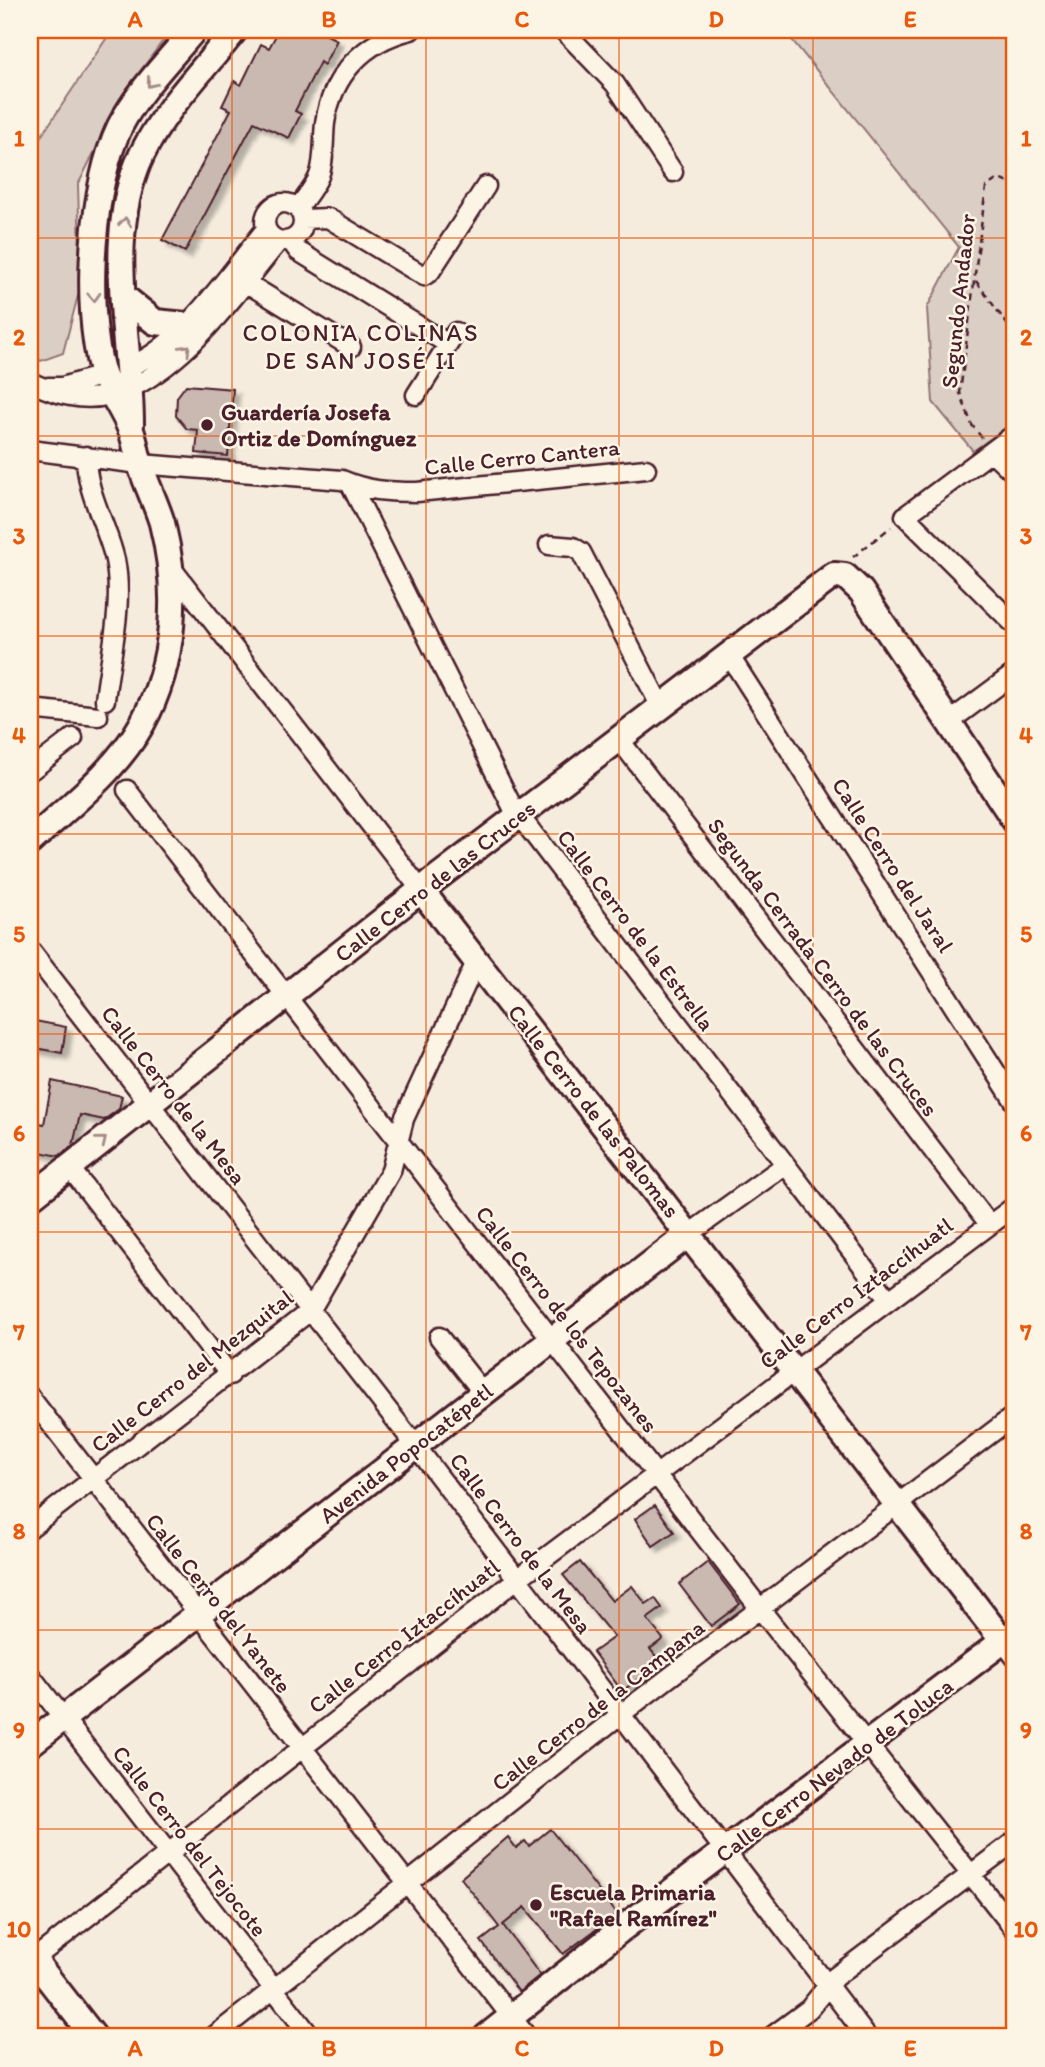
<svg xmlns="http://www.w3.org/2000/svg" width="1045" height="2067" font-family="Itim,sans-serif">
<defs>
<filter id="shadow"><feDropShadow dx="6" dy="6" stdDeviation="2" flood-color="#0004"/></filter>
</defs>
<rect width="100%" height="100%" fill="#f5ecde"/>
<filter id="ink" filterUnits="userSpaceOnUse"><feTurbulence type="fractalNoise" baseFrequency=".0143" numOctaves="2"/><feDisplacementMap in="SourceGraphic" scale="14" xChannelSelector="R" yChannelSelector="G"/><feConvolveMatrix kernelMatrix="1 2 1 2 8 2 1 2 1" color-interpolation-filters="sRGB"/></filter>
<g filter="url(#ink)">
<!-- green -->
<path fill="#dbcec4" stroke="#927678" stroke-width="2" d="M112,30H171L123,94L78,185L81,284L63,353L41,361L30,353V153Z
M784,30H1015V421L973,451L933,402L927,308L959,247Z"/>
<!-- building -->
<path fill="#cab9b1" stroke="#4a1f2b" stroke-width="2" filter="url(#shadow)" d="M279,30H317L337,40L324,65L320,62L295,111L301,114L289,138L254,122L185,252L162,240L231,110L222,106L234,81L241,85L261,44L269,48Z
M186,385L233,389L228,456L196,453L198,430L187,429L176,416L177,397Z
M30,1020L66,1027L62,1053L30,1047Z
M52,1081L122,1096L119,1109L104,1120L80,1115L73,1145L59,1156L30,1150V1121L44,1124Z
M655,1505L674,1532L653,1546L635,1519Z
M580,1562L612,1601L632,1586L646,1604L655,1598L662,1608L647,1619L663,1639L650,1649L663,1665L647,1679L644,1675L622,1691L593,1652L614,1637L563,1575Z
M708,1562L740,1604L711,1626L679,1584Z
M550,1829L617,1914L563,1954L525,1907L503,1925L540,1975L519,1992L481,1941L499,1927L461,1878L508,1837L516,1848L525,1841L529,1846Z"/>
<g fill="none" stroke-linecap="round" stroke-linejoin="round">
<!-- street casing -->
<g stroke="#4a1f2b" stroke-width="23">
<path id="street" d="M563,30L615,84L673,172
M265 222a19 19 0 1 1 38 0a19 19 0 1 1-38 0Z
M298,208C305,198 314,188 319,176C325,160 323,140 325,123C332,75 364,41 411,30
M304,219L328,218L424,276L430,272L486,186
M290,240L298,251L448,344
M245,282L351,347
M130,366C182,346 230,272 266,229
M30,382C58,395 81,402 112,395
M48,387H62L103,375
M131,388C193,357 236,293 279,241
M416,395L456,332
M1015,434L905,516L1015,625
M30,450L140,464L342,480C367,491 389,492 417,492L646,469
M992,452L1015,474
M86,456C86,493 107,525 115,560C124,605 110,656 105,700
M352,487L512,806L888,1299
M549,545L573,547L581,552L661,707
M170,566L421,890
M729,655L1015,1102
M30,709L98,716
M950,721L1015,673
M619,739L989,1224
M30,771L73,738
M127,790L761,1610L1015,1930
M30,950L415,1445L867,2037
M70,1168L230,1375
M689,1234L785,1165
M439,1337L484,1394
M30,1397L527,2037
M30,1528L310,1311L391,1171L404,1119L477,960
M1003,1641L1015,1657
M30,1675L311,2037
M30,1962L517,1579L1015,1206
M213,2037L621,1714L1015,1415
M771,2037L809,2009L835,1977L1015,1841"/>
</g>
<!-- secondary casing -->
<g stroke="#4a1f2b" stroke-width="30">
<path id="secondary" d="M124,297L155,322L186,325
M131,425C131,337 103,236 142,154C164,109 204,69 235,30
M30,842C69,806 116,771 142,724C176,662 179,590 162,523C156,503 146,484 140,464C136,452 135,439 130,428C122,408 108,391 102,371C84,306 91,187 120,126C138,91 169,60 194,30
M421,890L1003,1641
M30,1198L421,890L834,575L845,576L861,591L1015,821
M30,1744L689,1234
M30,1955L94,2037
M486,2037L619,1931L1015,1632"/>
</g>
<!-- path -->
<path stroke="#4a1f2b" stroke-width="2.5" stroke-dasharray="7 5" stroke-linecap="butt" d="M976,281L1015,335
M982,438L972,425L960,393L986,187L998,179L1010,183L1015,189
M853,557L891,527"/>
<!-- street -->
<use href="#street" stroke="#fcf5e5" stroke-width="18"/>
<!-- secondary -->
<use href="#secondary" stroke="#fcf5e5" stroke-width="24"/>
</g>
<!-- one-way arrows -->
<defs><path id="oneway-chevron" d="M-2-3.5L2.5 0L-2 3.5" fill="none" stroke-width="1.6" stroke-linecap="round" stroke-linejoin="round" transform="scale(1.75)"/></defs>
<g stroke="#a38a88">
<use href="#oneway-chevron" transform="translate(151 83) rotate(129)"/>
<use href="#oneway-chevron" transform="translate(125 222) rotate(-84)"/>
<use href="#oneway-chevron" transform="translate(94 297) rotate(88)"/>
<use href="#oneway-chevron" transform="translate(186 349) rotate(-46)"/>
<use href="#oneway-chevron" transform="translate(102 1141) rotate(-39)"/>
</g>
</g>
<!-- grid -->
<path fill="none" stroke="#e8590c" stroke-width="2" stroke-opacity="0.55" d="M232,30V2037M426,30V2037M619,30V2037M813,30V2037M30,238H1015M30,436H1015M30,636H1015M30,834H1015M30,1034H1015M30,1232H1015M30,1432H1015M30,1630H1015M30,1829H1015"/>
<!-- markers -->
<g fill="#4a1f2b" stroke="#fcf5e5" stroke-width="2.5">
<circle cx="207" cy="425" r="7"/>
<circle cx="536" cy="1905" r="7"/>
</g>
<g text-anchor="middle" stroke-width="5" stroke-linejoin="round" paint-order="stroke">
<!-- street labels -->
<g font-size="23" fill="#4a1f2b" stroke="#fcf5e5">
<text transform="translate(958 301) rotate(-84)" y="8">Segundo Andador</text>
<text transform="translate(522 457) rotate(-6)" y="8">Calle Cerro Cantera</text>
<text transform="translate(893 865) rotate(57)" y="8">Calle Cerro del Jaral</text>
<text transform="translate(435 881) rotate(-38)" y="8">Calle Cerro de las Cruces</text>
<text transform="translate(636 930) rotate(53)" y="8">Calle Cerro de la Estrella</text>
<text transform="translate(823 967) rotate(53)" y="8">Segunda Cerrada Cerro de las Cruces</text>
<text transform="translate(174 1095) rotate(52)" y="8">Calle Cerro de la Mesa</text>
<text transform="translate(594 1111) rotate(52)" y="8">Calle Cerro de las Palomas</text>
<text transform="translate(856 1293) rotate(-37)" y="8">Calle Cerro Iztaccíhuatl</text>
<text transform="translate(567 1319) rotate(52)" y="8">Calle Cerro de los Tepozanes</text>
<text transform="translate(192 1371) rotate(-38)" y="8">Calle Cerro del Mezquital</text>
<text transform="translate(406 1453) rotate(-38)" y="8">Avenida Popocatépetl</text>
<text transform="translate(521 1543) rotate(53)" y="8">Calle Cerro de la Mesa</text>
<text transform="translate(219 1603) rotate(52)" y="8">Calle Cerro del Yanete</text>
<text transform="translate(404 1636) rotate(-38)" y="8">Calle Cerro Iztaccíhuatl</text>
<text transform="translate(598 1705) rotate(-38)" y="8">Calle Cerro de la Campana</text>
<text transform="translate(834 1770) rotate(-37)" y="8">Calle Cerro Nevado de Toluca</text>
<text transform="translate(190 1841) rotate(52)" y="8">Calle Cerro del Tejocote</text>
</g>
<!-- poi labels -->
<g font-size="23" font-weight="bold" fill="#4a1f2b" stroke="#fcf5e5" text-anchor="start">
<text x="221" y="420">Guardería Josefa<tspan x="221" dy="26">Ortiz de Domínguez</tspan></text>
<text x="550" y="1900">Escuela Primaria<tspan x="550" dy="26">"Rafael Ramírez"</tspan></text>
</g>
<!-- neighbourhood labels -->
<g font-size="24" letter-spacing="2" fill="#4a1f2b" stroke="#fcf5e5">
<text x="361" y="341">COLONIA COLINAS<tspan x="361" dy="28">DE SAN JOSÉ II</tspan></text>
</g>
</g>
<!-- margin -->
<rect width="1045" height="2067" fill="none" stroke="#fcf5e5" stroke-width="77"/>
<rect x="38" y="38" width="968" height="1990" fill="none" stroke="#e8590c" stroke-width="2.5"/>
<g font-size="23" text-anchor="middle" font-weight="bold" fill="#e8590c">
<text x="135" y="27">A</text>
<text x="329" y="27">B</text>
<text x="522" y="27">C</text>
<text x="716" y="27">D</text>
<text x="910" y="27">E</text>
<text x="19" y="146">1</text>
<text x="1026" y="146">1</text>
<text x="19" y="345">2</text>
<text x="1026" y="345">2</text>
<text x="19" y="544">3</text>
<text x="1026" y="544">3</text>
<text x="19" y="743">4</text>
<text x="1026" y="743">4</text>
<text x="19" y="942">5</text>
<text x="1026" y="942">5</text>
<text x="19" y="1141">6</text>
<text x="1026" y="1141">6</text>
<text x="19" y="1340">7</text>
<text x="1026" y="1340">7</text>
<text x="19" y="1539">8</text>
<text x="1026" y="1539">8</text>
<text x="19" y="1738">9</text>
<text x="1026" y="1738">9</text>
<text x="19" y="1937">10</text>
<text x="1026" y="1937">10</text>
<text x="135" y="2056">A</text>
<text x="329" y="2056">B</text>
<text x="522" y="2056">C</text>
<text x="716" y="2056">D</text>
<text x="910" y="2056">E</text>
</g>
</svg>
